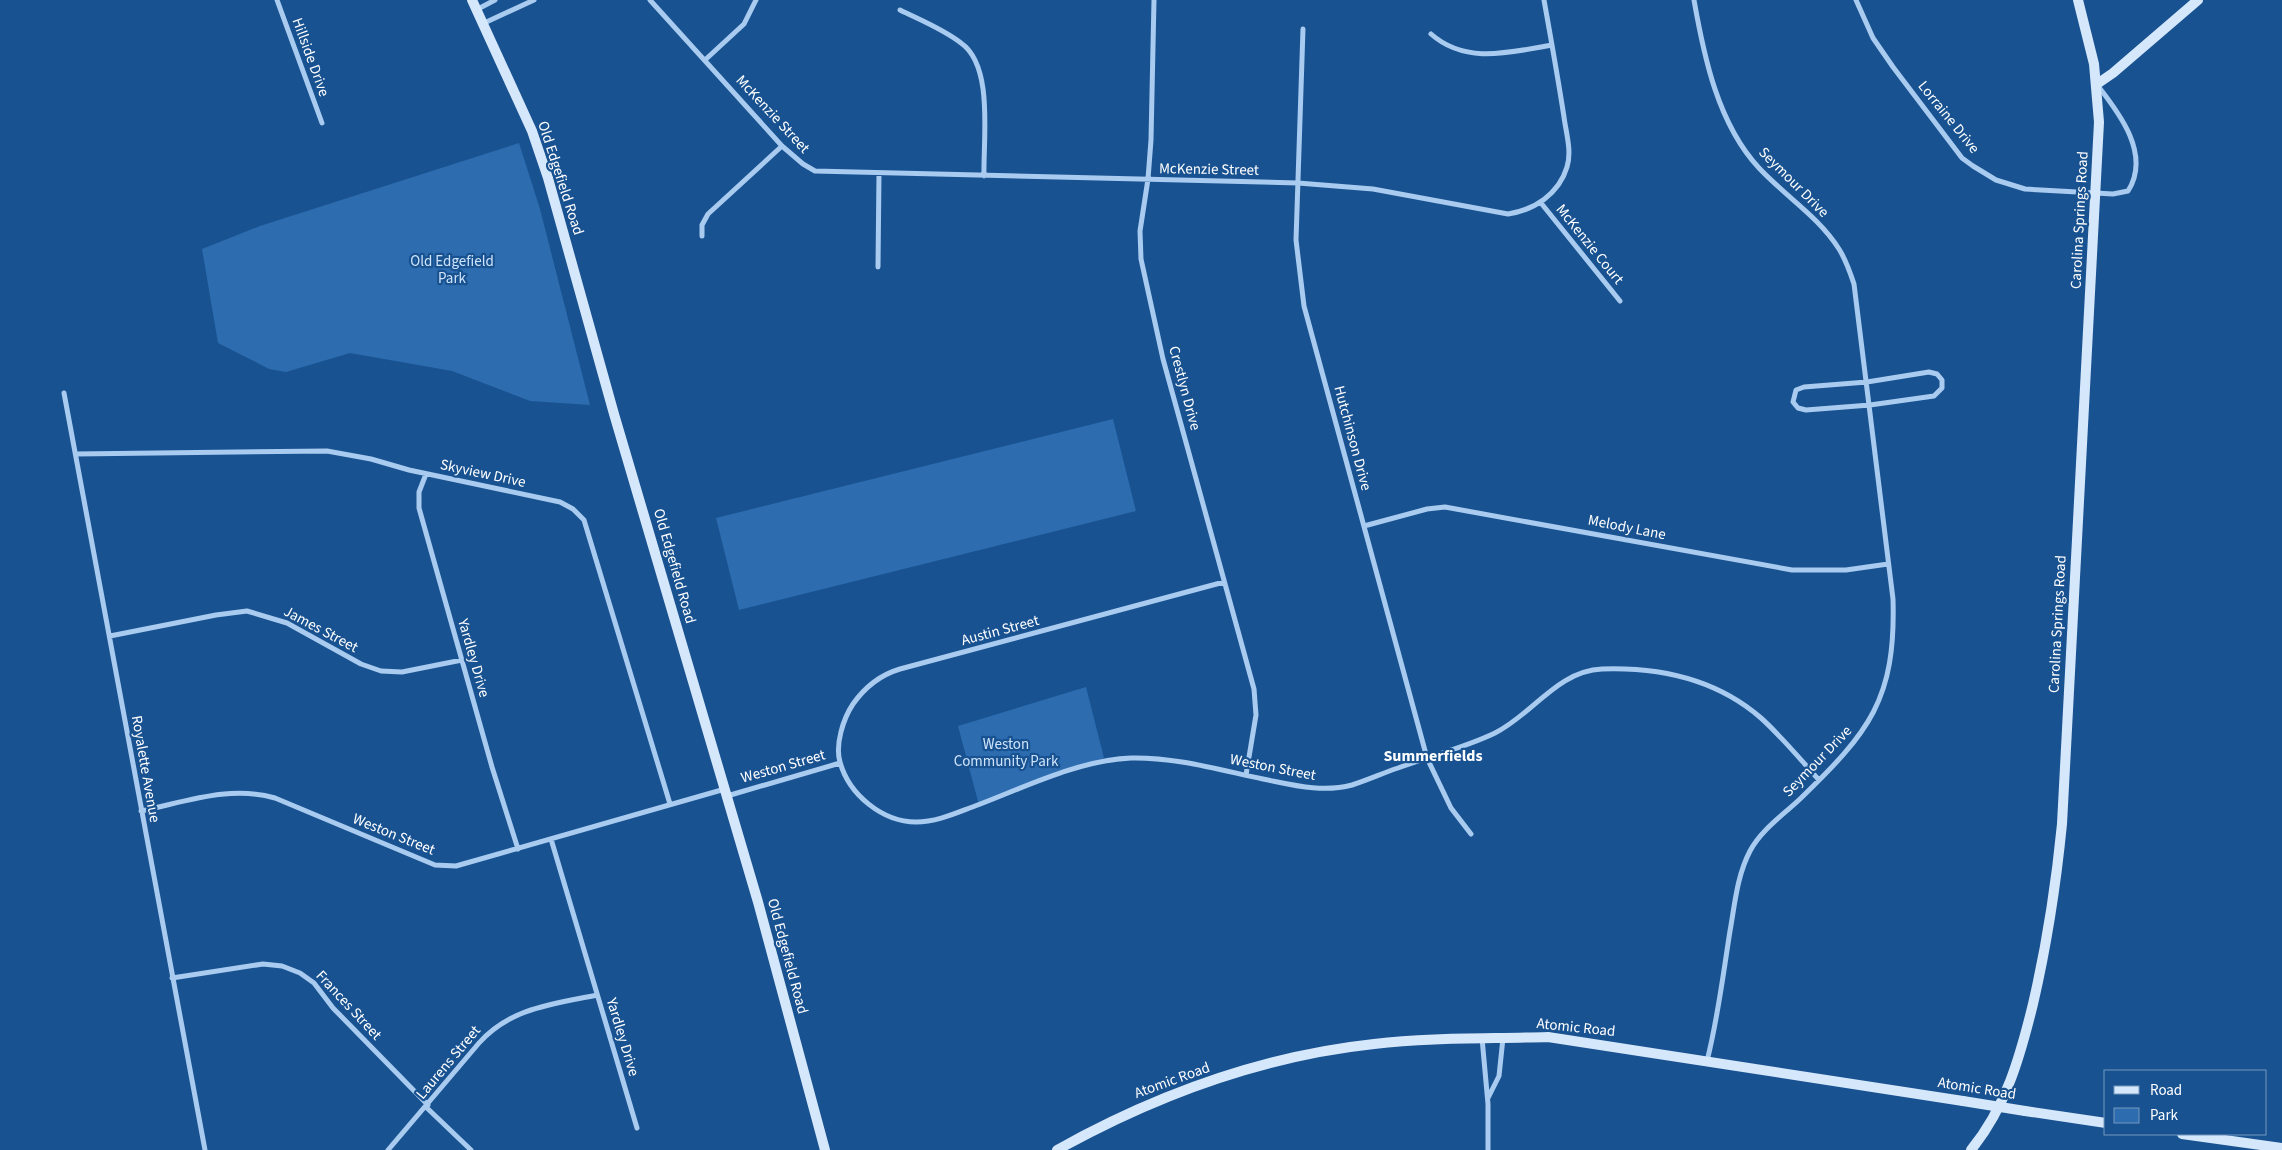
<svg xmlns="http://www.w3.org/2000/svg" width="2282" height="1150" font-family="'Source Sans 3',sans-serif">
<rect width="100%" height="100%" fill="#195291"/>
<!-- green -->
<path fill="#2c6caf" d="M519,143L540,209L590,405L530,401L452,371L350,353L286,372L269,369L218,343L202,249L260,226Z
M1113,419L1136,511L739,610L716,518Z
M1086,687L1104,758L979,805L958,726Z"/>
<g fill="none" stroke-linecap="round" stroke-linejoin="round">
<!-- street -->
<path stroke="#a8cbef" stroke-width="5" d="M277,0L322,123
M650,0L782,146L803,164L815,171L1298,183L1373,189L1508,214C1534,210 1559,194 1567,167C1572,151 1566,133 1564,117C1558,78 1551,39 1544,0
M1154,0L1151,140L1148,179L1140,231L1141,259L1163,359L1254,689L1256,715L1246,775
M1694,0C1704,57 1718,124 1759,168C1785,196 1819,217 1839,249C1846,260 1850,272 1854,284L1893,599C1896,700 1869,732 1800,799C1783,815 1761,830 1750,851C1737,876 1735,903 1730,931C1723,975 1718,1018 1707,1061
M1856,0L1873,38L1893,67L1962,158L1973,166L1996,180L2025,189L2113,194L2128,191C2151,155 2120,114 2098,86
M476,10L495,0
M900,10C920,20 943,29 961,43C994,66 983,139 984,176
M482,24L534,0
M1303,29L1296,240L1304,306L1427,758L1451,808L1471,834
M1431,34C1466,65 1511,52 1552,45
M705,60L744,24L756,0
M1541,203L1620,301
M702,236V225L708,214L782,146
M878,267L879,174
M1929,372L1937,374L1942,380V388L1934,396L1870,405L1806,410L1798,408L1793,402L1796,390L1804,387L1867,382Z
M64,393L205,1150
M76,454L327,451L371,459L409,470L560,502L573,509L584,520L670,804
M426,474L419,492V508L492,767L518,849
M1364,526L1427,509L1445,507L1792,570H1846L1888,564
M1224,582L900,669C880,675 865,687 853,704C843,719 835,745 840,762C849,795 883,822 916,822C937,822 956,813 975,806C1023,788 1079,760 1131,758C1175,757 1220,770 1263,779C1293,785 1322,793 1352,785C1368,780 1383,773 1398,768C1430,756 1464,748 1495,733C1533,714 1557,671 1602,669C1660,667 1716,679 1761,718C1782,737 1800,759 1819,780
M110,636L216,615L247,611L287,623L361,664L381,671L402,672L462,660
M727,796L840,763
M141,811C185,802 230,785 275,798L435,865L456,866L725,789
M551,839L637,1128
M172,978L263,964L282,966L300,973L314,983L333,1008L428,1105
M1482,1038L1488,1104V1150
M1488,1098L1499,1076L1503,1038
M426,1107L471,1150
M388,1150L479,1043C510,1008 553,1004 597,995"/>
<!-- secondary -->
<path stroke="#d5e7fb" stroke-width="10" d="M472,0L532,131L548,178L614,414L758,902L825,1150
M2097,84L2113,73L2198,0
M2025,1111L2106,1123
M2182,1134L2282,1148
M1057,1150C1154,1096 1262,1056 1374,1044C1432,1037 1490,1039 1548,1037L1963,1101
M1971,1150C2006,1107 2020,1057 2033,1004C2047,944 2056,885 2062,824L2099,122L2094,64L2078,0"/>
<!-- secondary-bridge -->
<path stroke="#d5e7fb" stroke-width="10" d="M1963,1101L2025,1111"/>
</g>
<g text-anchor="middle" stroke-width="4.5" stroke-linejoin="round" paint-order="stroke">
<!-- street labels -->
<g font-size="15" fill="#fff" stroke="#195291">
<text transform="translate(311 57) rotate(70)" y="5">Hillside Drive</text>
<text transform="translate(773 114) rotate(47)" y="5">McKenzie Street</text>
<text transform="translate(1949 117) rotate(51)" y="5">Lorraine Drive</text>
<text transform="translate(1209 169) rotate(1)" y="5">McKenzie Street</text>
<text transform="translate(561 178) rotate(72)" y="5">Old Edgefield Road</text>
<text transform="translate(1794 182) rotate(45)" y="5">Seymour Drive</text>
<text transform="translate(2079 220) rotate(-87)" y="5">Carolina Springs Road</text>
<text transform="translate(1590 244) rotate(51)" y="5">McKenzie Court</text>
<text transform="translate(1185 388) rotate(75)" y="5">Crestlyn Drive</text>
<text transform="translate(1353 438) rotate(75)" y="5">Hutchinson Drive</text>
<text transform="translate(483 473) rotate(12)" y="5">Skyview Drive</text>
<text transform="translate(1627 527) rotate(11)" y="5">Melody Lane</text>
<text transform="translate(675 566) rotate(74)" y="5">Old Edgefield Road</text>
<text transform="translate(2057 624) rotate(-87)" y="5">Carolina Springs Road</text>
<text transform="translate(321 629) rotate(28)" y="5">James Street</text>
<text transform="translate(1000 630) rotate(-15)" y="5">Austin Street</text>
<text transform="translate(474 658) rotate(74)" y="5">Yardley Drive</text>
<text transform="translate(1817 761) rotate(-46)" y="5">Seymour Drive</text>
<text transform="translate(783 766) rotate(-16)" y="5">Weston Street</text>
<text transform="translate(1273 767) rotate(11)" y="5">Weston Street</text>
<text transform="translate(146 769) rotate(80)" y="5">Royalette Avenue</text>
<text transform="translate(394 834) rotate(22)" y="5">Weston Street</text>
<text transform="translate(788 956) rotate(75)" y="5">Old Edgefield Road</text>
<text transform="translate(349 1005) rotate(47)" y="5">Frances Street</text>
<text transform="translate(1576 1027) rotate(6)" y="5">Atomic Road</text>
<text transform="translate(623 1037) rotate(73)" y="5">Yardley Drive</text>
<text transform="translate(448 1062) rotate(-50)" y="5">Laurens Street</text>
<text transform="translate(1172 1080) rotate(-20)" y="5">Atomic Road</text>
<text transform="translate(1977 1088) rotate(9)" y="5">Atomic Road</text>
</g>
<!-- park labels -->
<g font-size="15" fill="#cee4fb" stroke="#195291">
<text x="452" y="266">Old Edgefield<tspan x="452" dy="17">Park</tspan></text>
<text x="1006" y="749">Weston<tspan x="1006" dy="17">Community Park</tspan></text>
</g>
<!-- neighbourhood labels -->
<g font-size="16" font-weight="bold" fill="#fff" stroke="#195291">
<text x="1433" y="761">Summerfields</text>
</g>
</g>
<!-- legend -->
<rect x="2104" y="1070" width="162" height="65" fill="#195291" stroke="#7597bd"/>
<rect x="2114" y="1086" width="25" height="8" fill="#d5e7fb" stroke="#7597bd"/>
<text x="2150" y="1095" font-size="15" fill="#ffffff">Road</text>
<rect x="2114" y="1108" width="25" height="15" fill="#2c6caf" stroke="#7597bd"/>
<text x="2150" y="1120" font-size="15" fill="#ffffff">Park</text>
</svg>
